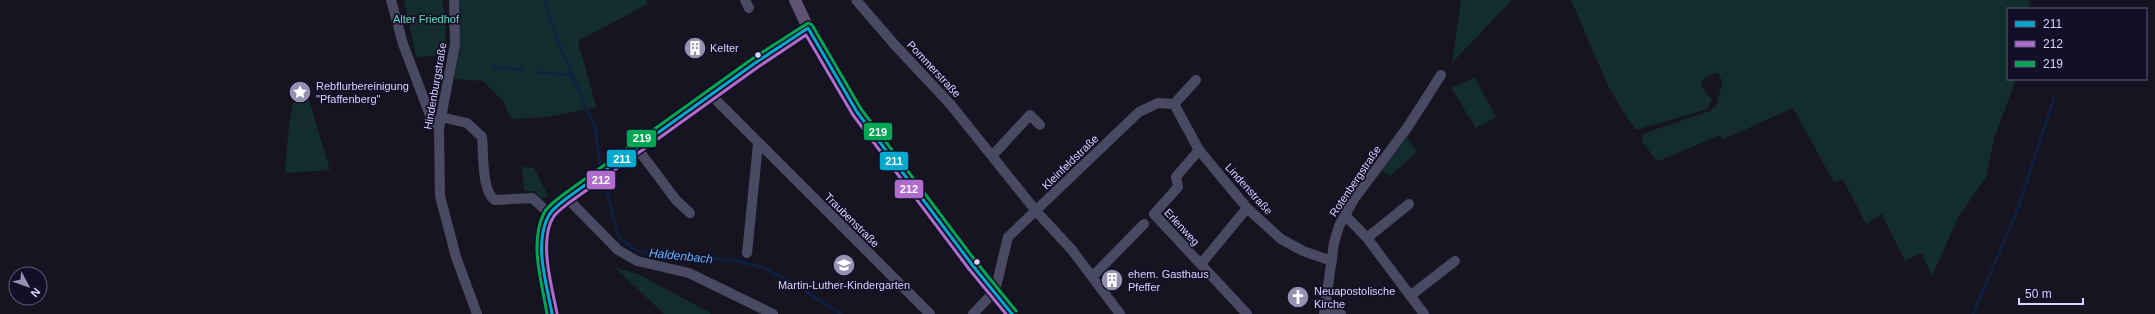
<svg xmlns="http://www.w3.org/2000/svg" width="2155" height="314" font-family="Arial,sans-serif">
<rect width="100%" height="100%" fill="#161421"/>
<!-- green -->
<path fill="#132c2d" d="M404,0H442L445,15V55L416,57Z
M459,0H646L648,4L578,41L596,107L548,117L511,119L503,101L483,81L454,79L460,38Z
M1461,0H1512L1452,63Z
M1571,0H2030L2028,9H2008V79H2016L1994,139L1986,177L1959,216L1932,276L1922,253L1905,261L1882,214L1866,224L1843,179L1834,183L1793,108L1722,140L1720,135L1661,160H1656L1642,141V136L1645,133L1710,111L1717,104C1717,93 1728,83 1717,73C1709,75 1704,77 1701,85L1705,92L1712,100L1707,109L1636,130L1629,121L1608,86Z
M1475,78L1496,117L1476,128L1451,88Z
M300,86L306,90L330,170L285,173C286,157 290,95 300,86Z
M1407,137L1417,152L1390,176L1382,170Z
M522,167L534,168L548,196L541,199L535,191H524Z
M614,267L640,275L712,314H664Z"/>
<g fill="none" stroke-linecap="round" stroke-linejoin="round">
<!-- stream -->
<path stroke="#0d2144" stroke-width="2.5" d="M544,0L559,44L595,128L601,171
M493,67L523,70
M536,72L572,75
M603,176L619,238L638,251L738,261L761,267L791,282L841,314
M1973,314L2017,211L2054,99"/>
<!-- minor -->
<path stroke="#4a4962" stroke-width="10" d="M391,0L403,44L431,118L439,128
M454,0L455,44L439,128L440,196L456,257L477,314
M745,0L749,8
M856,0L894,44L951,105L1036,211L1072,250L1120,314
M711,95L930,314
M1174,104L1199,150L1247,208L1281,239L1303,251L1332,261
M441,117L467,123L482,137C484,153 481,191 495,200L532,198L550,214
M637,148L676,200L690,213
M1199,150L1176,177L1178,187L1154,214L1247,314
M992,156L1030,115L1040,125
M567,198L618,250L637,261L689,273L773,314
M1346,216L1367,238L1424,314
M1367,238L1409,204
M747,253L758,144
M1201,264L1247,208
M1093,276L1144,224
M1410,296L1455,261
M1325,309H1333L1341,314
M552,314C548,287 534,240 549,215C553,209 561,203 567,198L755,63L808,28
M973,314L995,291L1008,237L1139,112L1158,103L1174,104L1196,80
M1324,314L1334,243L1339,226L1354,199L1407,128L1441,75"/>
<!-- major -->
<path stroke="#5e5373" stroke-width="12" d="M795,0L808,28L857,112L973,266L1012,314"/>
<!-- bus-1 casing -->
<g stroke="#130f26" stroke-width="6">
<path id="bus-1" d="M552,314C547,284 533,244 549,215C553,208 561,203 567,198L755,63L808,28L857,112L973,266L1012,314"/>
</g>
<!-- bus-2 casing -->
<g stroke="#130f26" stroke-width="6">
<path id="bus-2" d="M557,313C552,287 538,240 554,216C558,211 565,206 570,202L758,67L806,35L853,115L969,269L1006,314"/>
</g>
<!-- bus-3 casing -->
<g stroke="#130f26" stroke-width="6">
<path id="bus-3" d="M547,314C542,283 529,243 544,213C548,205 557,200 564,194L752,59L808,23L812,25L861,109L977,263L1016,311"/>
</g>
<!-- bus-1 -->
<use href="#bus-1" stroke="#00a9ce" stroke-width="3"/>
<!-- bus-2 -->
<use href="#bus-2" stroke="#b06ccc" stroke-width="3"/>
<!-- bus-3 -->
<use href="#bus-3" stroke="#00a651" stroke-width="3"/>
</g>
<!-- icons -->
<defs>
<g id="building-disc" transform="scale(1.15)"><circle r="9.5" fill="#9591b1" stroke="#130f26"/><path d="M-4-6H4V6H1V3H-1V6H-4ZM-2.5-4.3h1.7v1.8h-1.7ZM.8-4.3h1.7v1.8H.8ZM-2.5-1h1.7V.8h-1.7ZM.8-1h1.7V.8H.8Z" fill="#fff"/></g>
<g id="sight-disc" transform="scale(1.15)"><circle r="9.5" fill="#9591b1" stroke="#130f26"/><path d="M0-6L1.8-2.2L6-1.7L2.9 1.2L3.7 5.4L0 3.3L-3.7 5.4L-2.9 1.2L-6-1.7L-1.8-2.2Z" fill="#fff"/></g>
<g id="school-disc" transform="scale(1.15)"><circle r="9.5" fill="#9591b1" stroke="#130f26"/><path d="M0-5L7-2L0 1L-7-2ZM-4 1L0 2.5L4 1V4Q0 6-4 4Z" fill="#fff"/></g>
<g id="church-disc" transform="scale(1.15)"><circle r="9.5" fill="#9591b1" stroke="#130f26"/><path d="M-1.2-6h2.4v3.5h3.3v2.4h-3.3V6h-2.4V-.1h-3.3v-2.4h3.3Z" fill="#fff"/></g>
</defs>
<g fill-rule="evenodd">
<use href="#building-disc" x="695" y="48"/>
<use href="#sight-disc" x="300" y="92"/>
<use href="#school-disc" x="844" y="265"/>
<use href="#building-disc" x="1112" y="280"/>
<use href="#church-disc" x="1298" y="297"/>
</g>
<!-- markers -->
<g fill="#d9d4ff" stroke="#130f26" stroke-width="1.5">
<circle cx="758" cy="55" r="3.5"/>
<circle cx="977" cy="262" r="3.5"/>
</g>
<g text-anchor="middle" stroke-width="3.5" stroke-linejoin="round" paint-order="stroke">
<!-- park labels -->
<g font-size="11" fill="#5fe0c0" stroke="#130f26">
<text x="426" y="23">Alter Friedhof</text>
</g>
<!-- poi labels -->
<g font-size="11" fill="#d9d4ff" stroke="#130f26" text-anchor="start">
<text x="710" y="52">Kelter</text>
<text x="316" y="90">Rebflurbereinigung<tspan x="316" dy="13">"Pfaffenberg"</tspan></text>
<text x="1128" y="278">ehem. Gasthaus<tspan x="1128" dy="13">Pfeffer</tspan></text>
<text x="844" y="289" text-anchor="middle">Martin-Luther-Kindergarten</text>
<text x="1314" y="295">Neuapostolische<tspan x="1314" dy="13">Kirche</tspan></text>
</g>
<!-- street labels -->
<g font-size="11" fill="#d9d4ff" stroke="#130f26">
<text transform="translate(934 69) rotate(47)" y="4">Pommerstraße</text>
<text transform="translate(435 86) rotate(-80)" y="4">Hindenburgstraße</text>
<text transform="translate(1070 162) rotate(-44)" y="4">Kleinfeldstraße</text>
<text transform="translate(1355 181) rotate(-56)" y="4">Rotenbergstraße</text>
<text transform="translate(1249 189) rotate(48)" y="4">Lindenstraße</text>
<text transform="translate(852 220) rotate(45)" y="4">Traubenstraße</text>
<text transform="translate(1182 227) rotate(47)" y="4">Erlenweg</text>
</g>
<!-- water labels -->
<g font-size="12" font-style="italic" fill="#62b6ff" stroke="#130f26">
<text transform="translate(681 256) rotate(6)" y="4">Haldenbach</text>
</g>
</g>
<g stroke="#130f26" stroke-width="1.5">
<rect x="863" y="122" width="30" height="19" rx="4" fill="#00a651"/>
<rect x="626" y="129" width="31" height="19" rx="4" fill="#00a651"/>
<rect x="606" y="149" width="31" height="19" rx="4" fill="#00a9ce"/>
<rect x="879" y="151" width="30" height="20" rx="4" fill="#00a9ce"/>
<rect x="586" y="170" width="30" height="20" rx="4" fill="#b06ccc"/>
<rect x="894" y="179" width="30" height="20" rx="4" fill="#b06ccc"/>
</g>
<g font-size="11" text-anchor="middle" font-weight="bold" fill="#fff">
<text x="878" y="136">219</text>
<text x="642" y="142">219</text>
<text x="622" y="163">211</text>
<text x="894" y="165">211</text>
<text x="601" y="184">212</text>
<text x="909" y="193">212</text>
</g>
<!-- legend -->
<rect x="2007" y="8" width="140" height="72" fill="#130f26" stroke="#625e7d"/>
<rect x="2015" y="21" width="20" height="6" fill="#00a9ce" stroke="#625e7d"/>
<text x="2043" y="28" font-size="12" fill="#d9d4ff">211</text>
<rect x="2015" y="41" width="20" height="6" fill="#b06ccc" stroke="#625e7d"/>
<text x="2043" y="48" font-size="12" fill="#d9d4ff">212</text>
<rect x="2015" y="61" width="20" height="6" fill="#00a651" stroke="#625e7d"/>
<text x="2043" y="68" font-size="12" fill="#d9d4ff">219</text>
<!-- north arrow -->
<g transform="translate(28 286) rotate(131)"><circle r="19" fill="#130f26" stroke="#625e7d"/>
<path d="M0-3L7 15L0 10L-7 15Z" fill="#9591b1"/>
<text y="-6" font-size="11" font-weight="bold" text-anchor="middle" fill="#d9d4ff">N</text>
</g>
<!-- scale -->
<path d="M2019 298v6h64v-6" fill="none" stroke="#d9d4ff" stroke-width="2"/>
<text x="2025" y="298" font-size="12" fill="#d9d4ff" stroke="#130f26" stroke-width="3" paint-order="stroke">50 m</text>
</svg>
